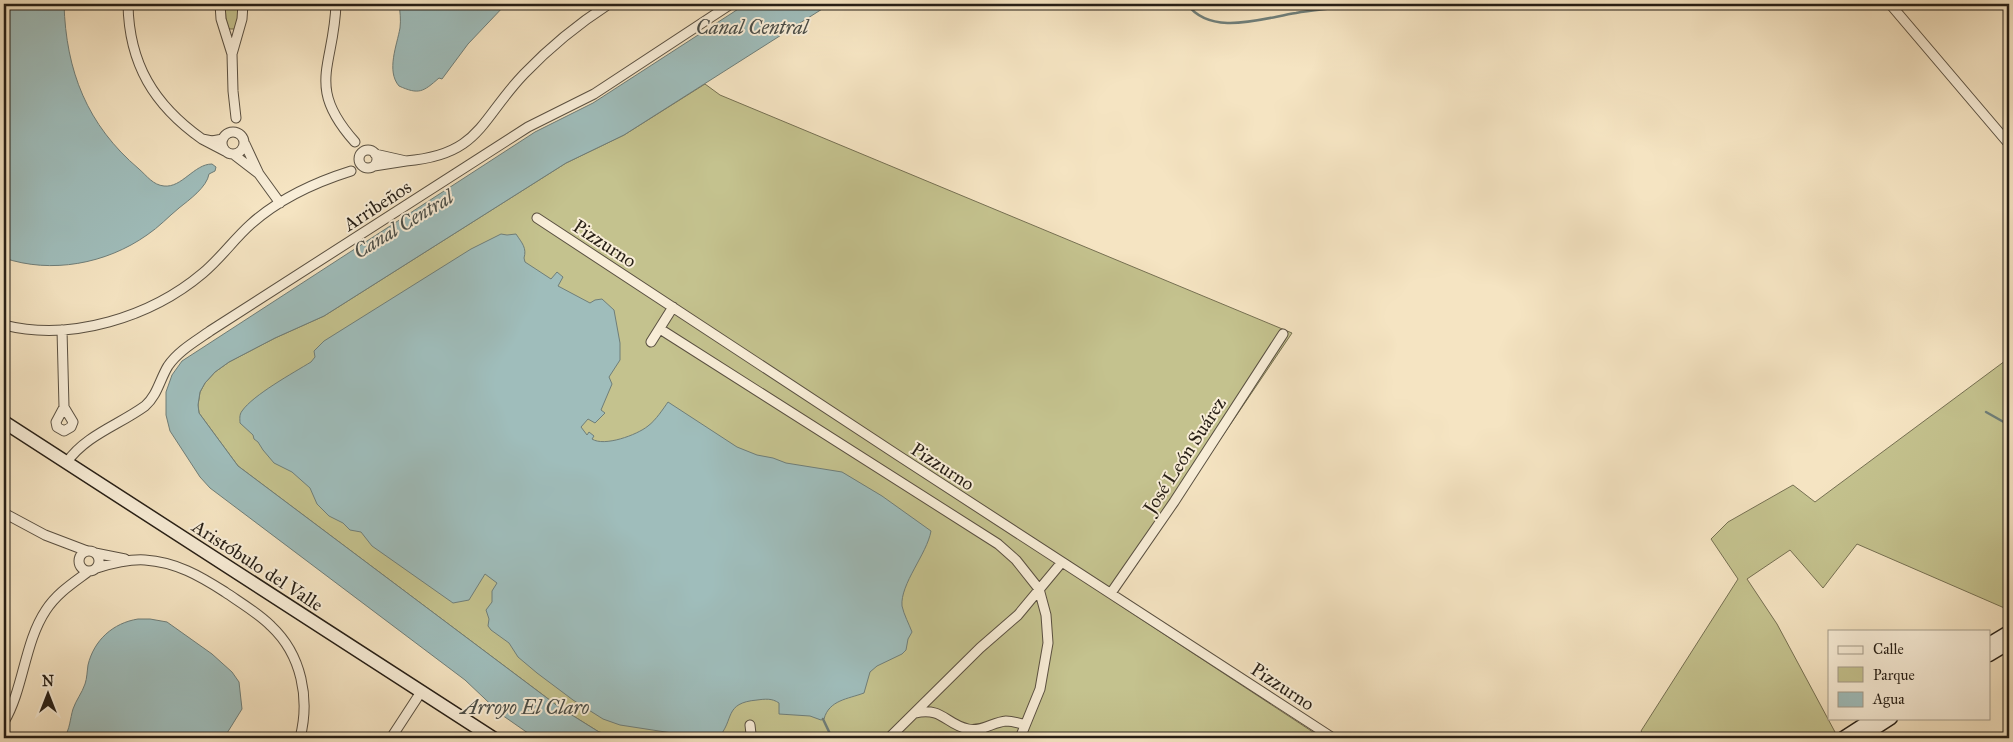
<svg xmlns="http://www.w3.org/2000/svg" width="2013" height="742" font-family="'IM FELL Great Primer',serif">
<rect width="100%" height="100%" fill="#f5e4c2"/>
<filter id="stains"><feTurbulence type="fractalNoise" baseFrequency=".004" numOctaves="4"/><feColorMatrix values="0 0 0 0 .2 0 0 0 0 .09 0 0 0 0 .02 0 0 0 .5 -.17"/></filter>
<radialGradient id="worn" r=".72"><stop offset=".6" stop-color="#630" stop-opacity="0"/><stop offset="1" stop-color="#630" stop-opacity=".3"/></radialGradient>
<!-- green -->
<path fill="#c4c28e" stroke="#767052" d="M225,4H241L235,29H230L227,26L226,20Z
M705,84L720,95L1292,333L1112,600L1322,738H624L599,732L559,707L238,466L199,413L198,405L200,392L205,383L215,372L229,362L275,338L324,316L566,163L624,135Z
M2009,358V610L1857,544L1823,588L1790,550L1747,579L1777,624L1835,732L1825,738H1646L1641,731L1738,579L1711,539L1728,522L1793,485L1815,502Z"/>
<!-- water -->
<path fill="#9fbdbb" stroke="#6f7e79" d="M4,4H64C66,71 87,125 139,169C147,176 153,185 164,186C182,188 194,164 212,164L216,167L215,171L209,174C207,187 189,200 179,208C168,217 159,227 147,235C106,264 51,274 4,258Z
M399,4H506L468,44L442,79L439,78C423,92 419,95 399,86C386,71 397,45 400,28C401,20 400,11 399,4Z
M746,4H830L624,135L566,163L324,316L275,338L229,362L215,372L205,383L200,392L198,405L199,413L238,466L559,707L599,732L624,738H535L502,715L465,680L210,488L200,477L170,431L166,415V392L172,375L182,361L199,350L535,132L593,103Z
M501,234L507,235L516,234C522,243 527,248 524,258L525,262L551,279L557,272L563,277L558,286L590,303L595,300L602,299L614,310L620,343V360L609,377L612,384L601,410L605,413L595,423L588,419L581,427L587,435L589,432L594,436L592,439C604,447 637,435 648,426C656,420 663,409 668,402L737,447L757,455L773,458L786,463L842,472L882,496L931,531C927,554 900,584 902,606C904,615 909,624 912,632L908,639L906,650L902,654L877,666L870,672L864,693C848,699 829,700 824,719L821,720L810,716L779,714V703C772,698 765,699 757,700C723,703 735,720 718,738H691L672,733L620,725L603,719L573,700L537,673L518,657L509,643L491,630L488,626L489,619L486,610L492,602V591L497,583L485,574L469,600L453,603L372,546L361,532L350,530L343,523L329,516L317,504L310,488L292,472L274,463L263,450L258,442L254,439L253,435L240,423C240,419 239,415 242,411C253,395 293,373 311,362L315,357L314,351L324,341L471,249Z
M138,619H150L167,622L212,654L232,672L239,682L242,709L224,738H64C70,729 70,719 73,709C76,700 82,693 85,684C87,678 87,672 88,665C94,640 113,623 138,619Z"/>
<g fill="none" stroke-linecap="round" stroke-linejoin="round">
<!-- stream -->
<path stroke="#6f7e79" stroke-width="2.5" d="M1187,4C1211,37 1263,18 1296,13C1316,9 1337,9 1357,4
M1986,412L2009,425
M823,719L832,738"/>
<!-- street casing -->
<g stroke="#5a5041" stroke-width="11">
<path id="street" d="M128,4C129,64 154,105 202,139
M220,4L221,19L232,54L233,91L236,118
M336,4C334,67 305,86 355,142
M1890,4L2009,144
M232,54L242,19L243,4
M222 143a11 11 0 1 1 22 0a11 11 0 1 1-22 0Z
M223,139L212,141L202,139L225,151
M359 159a9 9 0 1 1 18 0a9 9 0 1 1-18 0Z
M233,154L259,174L245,144
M406,161C480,155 480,120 524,74C550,47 578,24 609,4
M374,166L406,161L375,154
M259,174L280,203
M537,218L899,456L1333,738
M4,325C71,342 151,317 203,273C221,258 234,239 251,224C279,199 316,182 351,171
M660,329L998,544L1016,560L1039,589L1046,615L1048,643L1040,689L1020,738
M62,330L64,407
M651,342L673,307
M64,407L73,422L71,427L64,431L57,427L56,422Z
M67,462C86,435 119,425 145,406C157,396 160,379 168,366C178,351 196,341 210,331L528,127L594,94L731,4
M4,513L45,535L87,551
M79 561a10 10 0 1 1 20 0a10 10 0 1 1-20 0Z
M95,553L125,559
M97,568C113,563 129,559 145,560C176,562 200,576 225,592C241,603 258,613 271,626C302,655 310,699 300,738
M1111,593L1174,502L1283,334
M915,713C943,707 945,724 968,729C982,732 993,722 1006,721C1012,721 1019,723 1025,725
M4,722C24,688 24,643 46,610C57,593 73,583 89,571
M750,725L751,734L755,738
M391,738L421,692
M889,738L980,648L1018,615L1062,562"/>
</g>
<!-- secondary casing -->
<g stroke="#271f16" stroke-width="15">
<path id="secondary" d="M4,422L493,738
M1989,644L2009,632
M1989,655L2009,643
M1843,738L1874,718
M1860,738L1891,718"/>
</g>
<!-- street -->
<use href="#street" stroke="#f8edd7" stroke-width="9"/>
<!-- secondary -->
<use href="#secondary" stroke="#f8edd7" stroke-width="12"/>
</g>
<g text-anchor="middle" stroke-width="4" stroke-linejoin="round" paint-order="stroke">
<!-- street labels -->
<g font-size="19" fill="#271f16" stroke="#f8edd7">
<text transform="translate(377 205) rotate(-33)" y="7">Arribeños</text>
<text transform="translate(605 243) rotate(33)" y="7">Pizzurno</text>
<text transform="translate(1184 455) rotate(-57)" y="7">José León Suárez</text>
<text transform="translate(943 466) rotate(33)" y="7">Pizzurno</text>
<text transform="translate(258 565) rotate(33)" y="7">Aristóbulo del Valle</text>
<text transform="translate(1283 686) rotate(33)" y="7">Pizzurno</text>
</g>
<!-- water labels -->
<g font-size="20" font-style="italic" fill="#4b4e48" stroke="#f8edd7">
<text x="752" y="34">Canal Central</text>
<text transform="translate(403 224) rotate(-31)" y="7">Canal Central</text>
<text x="525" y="714">Arroyo El Claro</text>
</g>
</g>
<!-- margin -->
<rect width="2013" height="742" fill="none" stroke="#f5e4c2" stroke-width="20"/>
<rect x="5" y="5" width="2003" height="732" fill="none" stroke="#271f16" stroke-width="2.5"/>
<rect x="10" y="10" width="1993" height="722" fill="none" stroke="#271f16"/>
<!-- legend -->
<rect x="1828" y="630" width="162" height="90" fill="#f8edd7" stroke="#a49b8a"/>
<rect x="1838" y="646" width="25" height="8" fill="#f8edd7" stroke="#a49b8a"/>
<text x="1873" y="654" font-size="15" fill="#271f16">Calle</text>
<rect x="1838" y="667" width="25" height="15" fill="#c4c28e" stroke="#a49b8a"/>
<text x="1873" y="680" font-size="15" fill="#271f16">Parque</text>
<rect x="1838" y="692" width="25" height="15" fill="#9fbdbb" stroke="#a49b8a"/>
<text x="1873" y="704" font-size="15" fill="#271f16">Agua</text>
<!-- north arrow -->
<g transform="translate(48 694)" stroke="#f8edd7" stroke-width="4" paint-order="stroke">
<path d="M0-4L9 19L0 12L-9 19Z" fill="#271f16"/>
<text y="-8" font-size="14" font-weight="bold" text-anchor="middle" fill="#271f16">N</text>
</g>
<rect width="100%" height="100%" filter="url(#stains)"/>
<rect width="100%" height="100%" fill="url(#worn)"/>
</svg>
